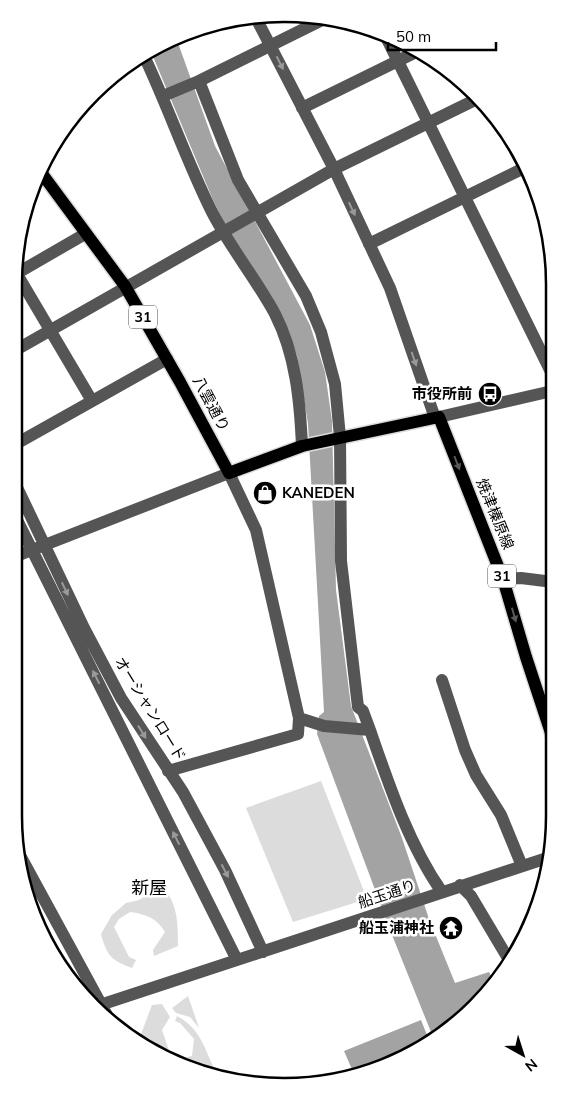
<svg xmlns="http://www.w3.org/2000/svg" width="568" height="1100" font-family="Mulish,'Noto Sans JP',sans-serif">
<rect width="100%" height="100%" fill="#fff"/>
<!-- green -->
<path fill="#dcdcdc" d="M321,781L367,899L293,922L246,808Z
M164,888C178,906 178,924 178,946L154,956L153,950L165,932C157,918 145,914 130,912L119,919L114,927L129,957L136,960L132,968C111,960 107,956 101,934L112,915L126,903L139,900L154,891Z
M188,996L199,1028L190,1017L176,1013L172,1008Z
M162,1004L170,1017L162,1030L170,1053L183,1058L192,1056L194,1039L180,1023L175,1021L177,1016C199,1028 203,1044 213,1066L209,1074L150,1048L141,1034L152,1005Z"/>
<!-- water -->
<path fill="#a3a3a3" d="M175,41L178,43L215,146L310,325L325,372L332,421L336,590L351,706L402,838L429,919L455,983L489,972L494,981L475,1007L433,1037L390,930L317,734L319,716L324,712L308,424L297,356L272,297L231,237L213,200L152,54Z
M421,1020L429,1040L403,1059L354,1074L344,1051Z"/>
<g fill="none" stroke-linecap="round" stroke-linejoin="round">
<!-- major casing -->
<g stroke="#dbdbdb" stroke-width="15">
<path id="major" d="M40,171L125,286L180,382L229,473L302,446L439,417L503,579L526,657L553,739"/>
</g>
<!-- minor -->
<path stroke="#555" stroke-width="12" d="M257,20L334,169L390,288L435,418
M386,37L552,374
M145,58C168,107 186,159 210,208C228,245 255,277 275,314C296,355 300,402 302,446
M199,81L238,180L306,296L321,332L335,384L340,437L341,561L358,707L363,711L370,730
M163,96L199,81L322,20
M302,108L418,51
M369,244L526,167
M14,269L92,401
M14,275L85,234
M14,351L334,169L479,98
M439,417L552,391
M14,445L167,359
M14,481L84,628L121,698L183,792L225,870L263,952
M14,514L237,960
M14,557L229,473L256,530L299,718L324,726L370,730C389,785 409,845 442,892
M503,579L521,578L553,582
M442,680L465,750L476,775L501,815L522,866
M168,771L298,734L299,718
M21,857L107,1015
M460,885L471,896L509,960
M97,1006L547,858"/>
<!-- major -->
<use href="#major" stroke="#000" stroke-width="12"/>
</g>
<!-- one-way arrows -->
<defs><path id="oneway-solid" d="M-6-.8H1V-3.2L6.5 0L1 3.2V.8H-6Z" transform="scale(1.25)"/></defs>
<g fill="#999">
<use href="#oneway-solid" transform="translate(280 63) rotate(63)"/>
<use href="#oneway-solid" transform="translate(352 209) rotate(65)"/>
<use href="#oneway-solid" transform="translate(414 359) rotate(71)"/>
<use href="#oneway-solid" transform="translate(65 589) rotate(65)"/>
<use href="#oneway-solid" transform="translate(96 677) rotate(-117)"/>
<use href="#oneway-solid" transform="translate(142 732) rotate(58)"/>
<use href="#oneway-solid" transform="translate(176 838) rotate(-117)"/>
<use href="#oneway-solid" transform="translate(225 871) rotate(63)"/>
</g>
<g fill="#595959">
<use href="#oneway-solid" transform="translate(457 463) rotate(69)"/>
<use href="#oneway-solid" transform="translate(514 615) rotate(74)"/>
</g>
<!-- icons -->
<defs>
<g id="bus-disc" transform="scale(1.25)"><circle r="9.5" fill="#000" stroke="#fff"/><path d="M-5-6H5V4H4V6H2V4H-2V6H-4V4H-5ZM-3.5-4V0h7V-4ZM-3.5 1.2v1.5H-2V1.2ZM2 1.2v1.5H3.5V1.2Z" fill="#fff"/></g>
<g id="shop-disc" transform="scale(1.25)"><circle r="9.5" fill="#000" stroke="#fff"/><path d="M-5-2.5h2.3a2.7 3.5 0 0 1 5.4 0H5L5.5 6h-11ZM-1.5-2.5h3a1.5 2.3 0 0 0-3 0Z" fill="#fff"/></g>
<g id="temple-disc" transform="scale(1.25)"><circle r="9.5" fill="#000" stroke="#fff"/><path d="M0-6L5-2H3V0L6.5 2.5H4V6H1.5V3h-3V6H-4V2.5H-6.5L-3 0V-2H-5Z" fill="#fff"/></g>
</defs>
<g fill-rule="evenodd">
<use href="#bus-disc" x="490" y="394"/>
<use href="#shop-disc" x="265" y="493"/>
<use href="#temple-disc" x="451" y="928"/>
</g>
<g text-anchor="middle" stroke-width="5" stroke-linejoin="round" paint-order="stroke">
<!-- shield labels -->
<g fill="#fff" stroke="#4c4c4c" stroke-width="1">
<rect x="129" y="305.5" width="28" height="23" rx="4"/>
<rect x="488" y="564.5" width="28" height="23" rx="4"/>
</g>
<g font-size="14" font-weight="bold" fill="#000">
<text x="143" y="322">31</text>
<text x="502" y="581">31</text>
</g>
<!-- poi labels -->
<g font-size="15" font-weight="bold" fill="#000" stroke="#fff" text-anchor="end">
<text x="472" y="399">市役所前</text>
<text x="282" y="498" text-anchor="start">KANEDEN</text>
<text x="434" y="933">船玉浦神社</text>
</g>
<!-- street labels -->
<g font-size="15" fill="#000" stroke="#fff">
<text transform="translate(211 404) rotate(62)" y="5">八雲通り</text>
<text transform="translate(495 514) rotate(68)" y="5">焼津榛原線</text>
<text transform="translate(150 709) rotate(58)" y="5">オーシャンロード</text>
<text transform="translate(387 894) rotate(-18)" y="5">船玉通り</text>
</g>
<!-- quarter labels -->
<g font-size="18" fill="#000" stroke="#fff">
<text x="149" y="894">新屋</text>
</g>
</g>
<!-- crop -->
<path d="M0 0H568V1100H0ZM284 22H284A262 262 0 0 1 546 284V816A262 262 0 0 1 284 1078H284A262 262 0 0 1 22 816V284A262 262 0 0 1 284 22Z" fill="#fff" fill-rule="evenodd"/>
<path fill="none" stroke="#000" stroke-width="2.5" d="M284 22H284A262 262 0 0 1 546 284V816A262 262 0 0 1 284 1078H284A262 262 0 0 1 22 816V284A262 262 0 0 1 284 22Z"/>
<!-- north arrow -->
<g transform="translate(523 1055) rotate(141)" stroke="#ffffff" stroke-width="4" paint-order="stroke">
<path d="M0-4L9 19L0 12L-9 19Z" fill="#000000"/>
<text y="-8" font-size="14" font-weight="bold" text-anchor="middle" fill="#000000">N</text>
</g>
<!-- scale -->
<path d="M388 42v8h108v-8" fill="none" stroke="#000000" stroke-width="2.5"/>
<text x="396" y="42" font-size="15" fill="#000000" stroke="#ffffff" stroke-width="4" paint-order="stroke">50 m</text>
</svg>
